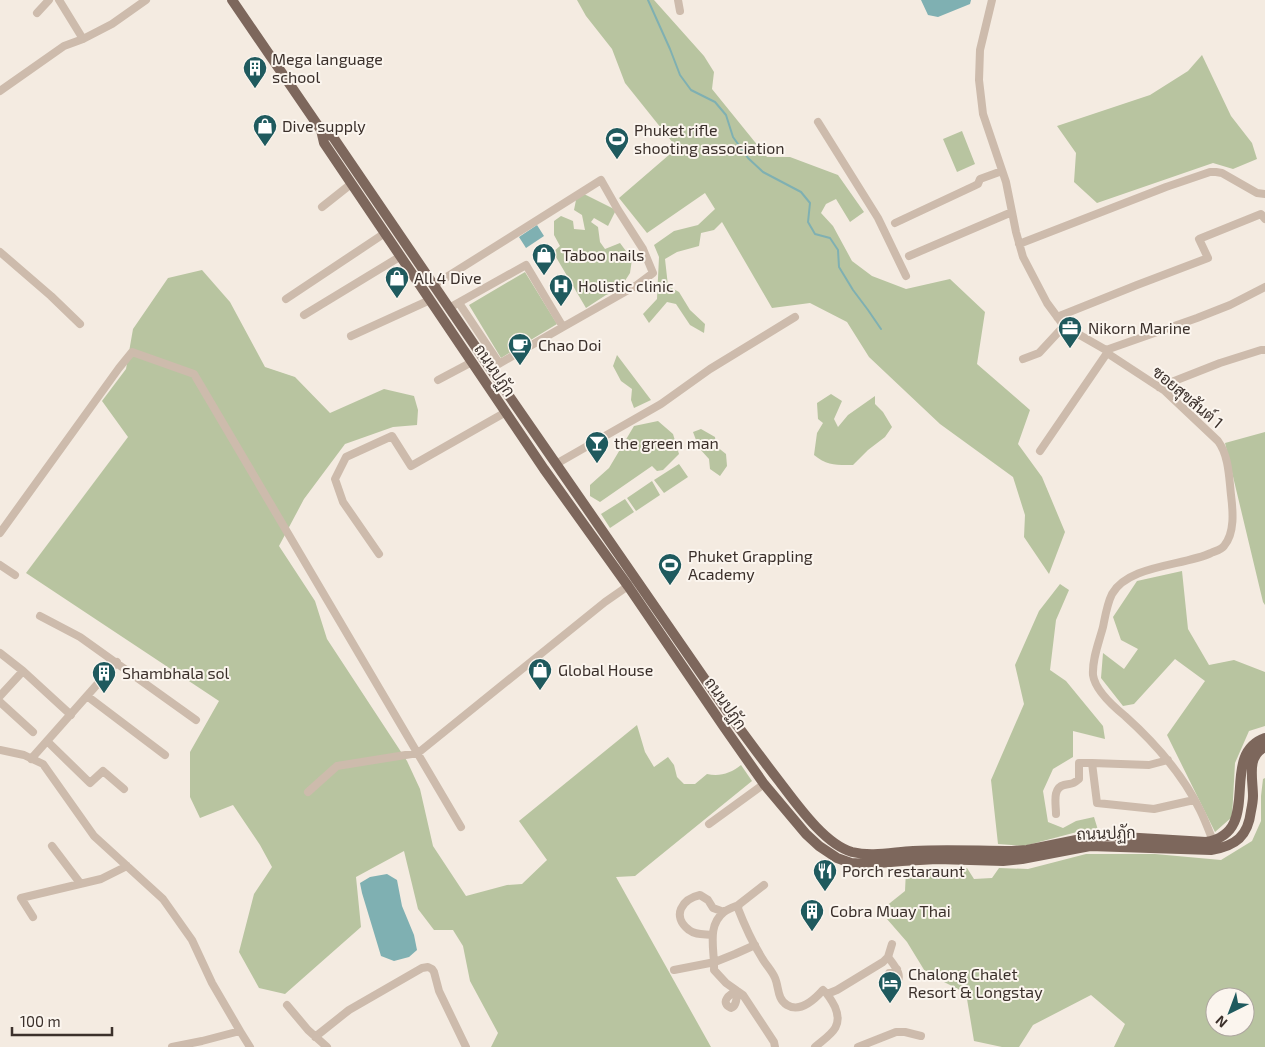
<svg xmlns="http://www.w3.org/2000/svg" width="1265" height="1047" font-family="'Exo 2',Sarabun,sans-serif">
<rect width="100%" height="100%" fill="#f4ebe1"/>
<!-- green -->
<path fill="#b8c4a0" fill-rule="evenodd" d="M577,0H654L704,56L714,72L712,89L767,157H790L838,175L864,212L850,222L836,199L826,204L821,213L833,226L852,261L872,276L906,289L950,279L985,312L977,364L1030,410L1018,444L1042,477L1065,532L1049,574L1024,537L1025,515L1013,477L940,424L869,357L847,322L810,303L772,308L722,222L714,230L701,233L699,246L677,252L665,259L668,286L679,292L690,310L705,324L704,333L690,325L676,304L667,302L649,323L643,314L657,299L659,257L654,245L674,231L698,225L715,209L705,193L647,233L619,198L677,148L625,83L612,49L586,16Z
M1202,55L1231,116L1252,143L1257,159L1233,169L1213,163L1097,203L1074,182L1076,153L1057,126L1150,95L1188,71Z
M962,131L975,164L957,172L943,139Z
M584,194L616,210L608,226L594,218L591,222L598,227L600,242L605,249L620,243L632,259L630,273L619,290L606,295L586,308L553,252L560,246L554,235V221L561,216L573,221L574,229L585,230L582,215L574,210L576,200Z
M202,270L230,302L265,367L295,377L330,413L384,389L414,396L418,410L417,425L393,427L345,444L304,499L279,546L315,601L327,639L407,761L420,789L433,846L466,896L507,885L522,884L547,860L519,821L637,725L645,752L654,767L668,757L674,765L677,777L684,784H695L707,774C720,777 731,773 741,765L752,781L635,876L616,877L711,1047H491L498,1033L470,981L463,946L453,930H434L418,909L404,851L356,877L361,927L285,994L259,988L239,952L254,894L272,867L260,845L233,805L200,818L190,797V752L219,701L26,573L128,437L102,401L126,369L133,329L168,278Z
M525,272L557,324L501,358L469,305Z
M617,355L651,400L634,408L631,400L632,389L621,381L613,366Z
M831,394L842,401L834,419L838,427L848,415L875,396V404L883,412L892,427L885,437L868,450L853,465C837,465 827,466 814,455L817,433L823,423L818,419L817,403Z
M658,421L673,434L679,454L663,470L657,471L652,466L600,502L590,496V485L609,468L634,426Z
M701,429L715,437L716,446L726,454L727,466L720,476L710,469L709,459L699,448L693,432Z
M1265,432V605L1263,602L1225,443Z
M679,464L688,477L664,493L654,480Z
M652,481L660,495L636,511L627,498Z
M625,499L634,512L610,528L601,514Z
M1182,571L1188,629L1209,665L1234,660L1265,672V726L1249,731L1235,763L1232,817L1215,832L1167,735L1205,681L1175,659L1134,704L1123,706L1101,678L1103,653L1124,669L1138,649L1121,640L1113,617L1137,581Z
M1060,584L1069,590L1056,620L1050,670L1066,681L1103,726L1105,739L1073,731V757L1053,769L1043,791L1048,822L1063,828L1076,821L1094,817L1098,830L1077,832L1024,846L998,844L991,780L1024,704L1015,665L1039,611Z
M1265,778V1047H1114L1125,1024L1091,995L1033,1025L1019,1047H1002L974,1041L966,993L926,973L907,942L880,911L905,891L906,870L967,868L974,879L992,878L999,868L1028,869L1086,854H1155L1221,860L1252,841L1261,821V796L1263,779ZM1215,997H1245V1027H1215Z"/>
<!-- water -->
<path fill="#7fb0b2" d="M921,0H971L970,4L938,17L928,15Z
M537,225L544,236L526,248L519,237Z
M387,874L397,880L402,906L414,935L417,950L409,957L394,961L381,956L362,893L360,883L370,877Z"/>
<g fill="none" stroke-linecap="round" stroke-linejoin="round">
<!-- stream -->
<path stroke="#7fb0b2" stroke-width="2" d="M648,0L670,49L680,75L691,90L715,102L726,115L733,137L748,158L763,172L801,192L810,203L808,222L815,234L830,238L838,250L839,267L853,290L868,310L881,329"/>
<!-- minor -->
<path stroke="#cdbbac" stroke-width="8" d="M59,0L83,39
M678,0L680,11
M992,0L980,50L979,80L983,114L1006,182L1016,232L1023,257L1047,303L1064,326L1106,350L1107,353L1165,391L1218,441C1229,456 1229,477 1231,495C1233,511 1235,533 1224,546C1221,550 1215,551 1211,553C1183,566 1128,565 1112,594C1107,604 1105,617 1103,627C1099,642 1092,659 1093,675C1095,690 1114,707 1125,716C1155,743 1182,773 1200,810C1205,820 1209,831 1213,841
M37,13L49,0
M0,91L64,46L83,39L112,24L146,0
M818,122L878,218L906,276
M322,207L351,184
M895,223L974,186L978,184L980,179L1002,171
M1019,244L1166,187L1210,172H1216L1222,173L1257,193L1265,194
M0,252L51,296L80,324
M909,256L1012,212
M434,285L601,180L618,210L643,249L653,273L637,285L563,327L526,265L449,308
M286,299L385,233
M459,303L499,363
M304,315L401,256
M1057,317L1137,285L1208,258L1199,239L1261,214L1265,219
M351,336L430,300
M1106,350L1197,318L1230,305L1265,287
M1023,359L1039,353L1064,326
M490,369L563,327
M438,380L472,362
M1159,387L1220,363L1261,350H1265
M1040,451L1107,353
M556,464L661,404L710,369L795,317
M0,533L119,368L132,352L194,374L461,827
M379,554L343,502L335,479L346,457L392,436L411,466L506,412
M0,565L15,575
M40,616L80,637L196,720
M0,653L23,671L71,715
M0,696L23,671
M87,696L165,755
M0,702L33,732
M47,741L90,783L103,771L124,789
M0,750L24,755L43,764L94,836L163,899L192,940L212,983L240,1031L202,1041L172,1047
M31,759L117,662
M1168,760L1149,765L1092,763L1097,803L1154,809L1194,800
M308,792L337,766L418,753L605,602L628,586
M1056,814C1056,804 1052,788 1064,785C1072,783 1072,785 1079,779V763H1092
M709,824L764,784
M52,846L80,883
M764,885L737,906C744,924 752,942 762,958C766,965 772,971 775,978C779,987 777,999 787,1005C800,1013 815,999 823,990C829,995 832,1001 835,1007C844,1028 829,1035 815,1047
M739,905C734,907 728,909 724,912C706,926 715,951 714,970L726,983L743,995L774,1042L775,1047
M33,917L21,898L101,879L127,866
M712,935C704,934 695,935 689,930C671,916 682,899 700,895L708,900L713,908L724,912
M888,957C894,965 906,978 893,985L889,983L886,979L889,973H893L897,969
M674,970L715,962L735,954L755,945
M737,991C730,994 719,1002 731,1008C737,1006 736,998 738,992
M827,994L837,990L883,962L888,957L892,944
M287,1005L308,1030L327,1047
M240,1031L250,1047
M315,1037L349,1010L422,968L428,967L432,969L434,972L439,991L466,1047
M858,1047L896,1032H905L921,1036"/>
<!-- major -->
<path stroke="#7d675c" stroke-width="10" d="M232,0L321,130L324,143L544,469L628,586L724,727L764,784L806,834L819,846L837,858L851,863L868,864L902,861L937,859L1003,861L1022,859L1090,846L1211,850C1236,846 1248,836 1251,811C1252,806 1253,801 1253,796C1253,779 1246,756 1265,747
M321,130L333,137L505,390L729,714C745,736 762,759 779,781C796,803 824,844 852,852C872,857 893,852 913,851C946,849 979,851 1012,851L1027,850L1091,837L1106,836L1206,842C1265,832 1217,755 1265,738"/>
</g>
<!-- icons -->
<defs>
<g id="building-pin" transform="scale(1.25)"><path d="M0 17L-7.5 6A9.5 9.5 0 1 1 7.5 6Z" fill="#1f5a5e" stroke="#fbf5ee"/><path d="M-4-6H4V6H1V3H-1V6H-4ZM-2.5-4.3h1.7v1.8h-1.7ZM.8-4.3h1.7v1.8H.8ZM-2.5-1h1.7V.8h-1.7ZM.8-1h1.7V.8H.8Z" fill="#fff"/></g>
<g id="shop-pin" transform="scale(1.25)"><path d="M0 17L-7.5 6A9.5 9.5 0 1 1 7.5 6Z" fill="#1f5a5e" stroke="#fbf5ee"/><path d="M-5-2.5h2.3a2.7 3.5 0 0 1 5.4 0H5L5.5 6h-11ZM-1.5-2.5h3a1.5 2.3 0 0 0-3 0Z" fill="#fff"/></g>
<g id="stadium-pin" transform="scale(1.25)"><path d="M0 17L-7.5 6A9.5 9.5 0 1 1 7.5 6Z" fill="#1f5a5e" stroke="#fbf5ee"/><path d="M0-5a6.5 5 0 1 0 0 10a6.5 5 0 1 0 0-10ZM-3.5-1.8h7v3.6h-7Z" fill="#fff"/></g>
<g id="hospital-pin" transform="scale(1.25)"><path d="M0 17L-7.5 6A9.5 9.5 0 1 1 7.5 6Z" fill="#1f5a5e" stroke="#fbf5ee"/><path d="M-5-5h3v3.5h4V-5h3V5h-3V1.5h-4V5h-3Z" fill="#fff"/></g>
<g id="office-pin" transform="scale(1.25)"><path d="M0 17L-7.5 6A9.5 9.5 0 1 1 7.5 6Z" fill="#1f5a5e" stroke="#fbf5ee"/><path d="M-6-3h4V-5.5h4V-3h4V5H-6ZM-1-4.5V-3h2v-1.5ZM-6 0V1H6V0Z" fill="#fff"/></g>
<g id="cafe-pin" transform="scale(1.25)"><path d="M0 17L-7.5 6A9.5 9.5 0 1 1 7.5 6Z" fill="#1f5a5e" stroke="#fbf5ee"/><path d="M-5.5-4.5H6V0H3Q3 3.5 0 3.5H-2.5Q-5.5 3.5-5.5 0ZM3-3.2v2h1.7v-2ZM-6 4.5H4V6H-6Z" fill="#fff"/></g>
<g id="bar-pin" transform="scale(1.25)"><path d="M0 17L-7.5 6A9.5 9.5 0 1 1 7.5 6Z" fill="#1f5a5e" stroke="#fbf5ee"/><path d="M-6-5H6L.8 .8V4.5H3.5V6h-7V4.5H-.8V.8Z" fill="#fff"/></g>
<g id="restaurant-pin" transform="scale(1.25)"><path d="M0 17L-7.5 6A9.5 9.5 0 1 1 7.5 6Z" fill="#1f5a5e" stroke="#fbf5ee"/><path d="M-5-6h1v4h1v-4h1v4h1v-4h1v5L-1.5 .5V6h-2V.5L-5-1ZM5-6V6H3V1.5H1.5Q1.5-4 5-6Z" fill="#fff"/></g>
<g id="hotel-pin" transform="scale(1.25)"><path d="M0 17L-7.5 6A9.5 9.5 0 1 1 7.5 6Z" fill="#1f5a5e" stroke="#fbf5ee"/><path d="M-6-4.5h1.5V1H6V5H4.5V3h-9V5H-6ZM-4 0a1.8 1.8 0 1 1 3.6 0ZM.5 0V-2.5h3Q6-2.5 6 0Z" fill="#fff"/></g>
</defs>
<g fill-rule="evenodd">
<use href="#building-pin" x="255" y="68"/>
<use href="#shop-pin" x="265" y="126"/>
<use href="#stadium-pin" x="617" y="139"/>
<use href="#shop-pin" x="544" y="255"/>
<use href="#shop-pin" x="397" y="278"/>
<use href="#hospital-pin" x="561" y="286"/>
<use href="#office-pin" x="1070" y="328"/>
<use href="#cafe-pin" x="520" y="345"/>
<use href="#bar-pin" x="597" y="443"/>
<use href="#stadium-pin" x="670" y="565"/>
<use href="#shop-pin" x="540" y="670"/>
<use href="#building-pin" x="104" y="673"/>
<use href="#restaurant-pin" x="825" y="871"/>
<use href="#building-pin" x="812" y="911"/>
<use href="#hotel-pin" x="890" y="983"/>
</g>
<g text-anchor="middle" stroke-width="4" stroke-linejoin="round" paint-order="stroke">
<!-- poi labels -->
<g font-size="16" fill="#3b302b" stroke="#fbf5ee" text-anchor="start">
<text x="272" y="65">Mega language<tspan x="272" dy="18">school</tspan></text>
<text x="282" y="132">Dive supply</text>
<text x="634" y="136">Phuket rifle<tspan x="634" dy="18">shooting association</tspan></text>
<text x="562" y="261">Taboo nails</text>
<text x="414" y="284">All 4 Dive</text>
<text x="578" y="292">Holistic clinic</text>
<text x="1088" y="334">Nikorn Marine</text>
<text x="538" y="351">Chao Doi</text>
<text x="614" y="449">the green man</text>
<text x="688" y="562">Phuket Grappling<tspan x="688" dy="18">Academy</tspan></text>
<text x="558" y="676">Global House</text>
<text x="122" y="679">Shambhala sol</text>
<text x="842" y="877">Porch restaraunt</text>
<text x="830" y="917">Cobra Muay Thai</text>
<text x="908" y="980">Chalong Chalet<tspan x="908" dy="18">Resort &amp; Longstay</tspan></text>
</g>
<!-- street labels -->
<g font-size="16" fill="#3b302b" stroke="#fbf5ee">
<text transform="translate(495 370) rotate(56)" y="6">ถนนปฏัก</text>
<text transform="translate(1188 397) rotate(40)" y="6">ซอยสุขสันต์ 1</text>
<text transform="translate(726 703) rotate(55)" y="6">ถนนปฏัก</text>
<text transform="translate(1106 833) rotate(-2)" y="6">ถนนปฏัก</text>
</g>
</g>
<!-- north arrow -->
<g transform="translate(1230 1012) rotate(222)"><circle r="24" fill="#fbf5ee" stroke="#aea6a0"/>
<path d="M0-4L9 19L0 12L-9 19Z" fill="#1f5a5e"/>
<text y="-8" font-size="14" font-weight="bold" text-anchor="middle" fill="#3b302b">N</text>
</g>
<!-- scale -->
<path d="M12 1027v8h100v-8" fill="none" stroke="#3b302b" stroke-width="2.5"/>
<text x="20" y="1027" font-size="15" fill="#3b302b" stroke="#fbf5ee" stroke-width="4" paint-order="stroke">100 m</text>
</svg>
